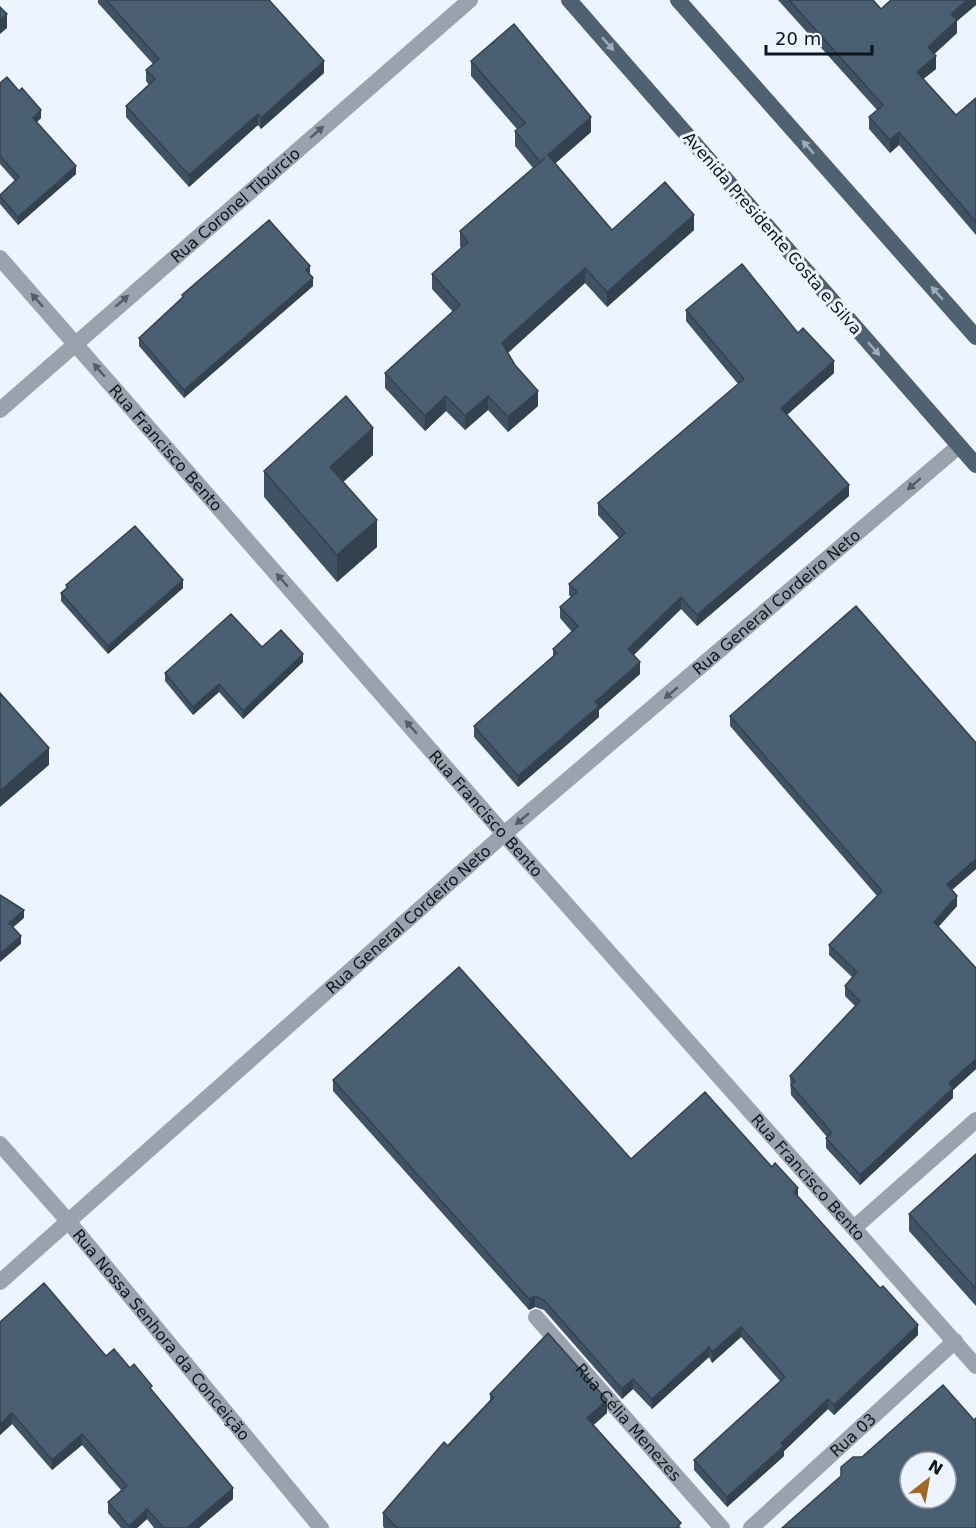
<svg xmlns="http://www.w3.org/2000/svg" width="976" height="1528" font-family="'DejaVu Sans',sans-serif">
<rect width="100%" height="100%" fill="#ecf5ff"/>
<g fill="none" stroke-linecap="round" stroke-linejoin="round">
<!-- minor -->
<g stroke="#9aa3ad" stroke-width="16">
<path id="s1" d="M0,258L504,834L976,1366"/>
<path id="s2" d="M0,410L470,0"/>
<path id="s3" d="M0,1144L68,1221L321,1528"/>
<path d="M854,1228L976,1120"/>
<path id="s4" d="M0,1282L504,834L959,446"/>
<path id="s5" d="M536,1317L722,1528"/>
<path id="s6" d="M751,1528L955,1341"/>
</g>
<!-- primary -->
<path stroke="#506172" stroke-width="16" d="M569,0L976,465
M678,0L976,337"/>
</g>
<!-- wall -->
<path fill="#405263" d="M98,0H269L324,73L261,129L258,125L189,187L126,117V106L149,85L146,81V70L153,64L98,3Z
M778,0H873L881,9L976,0V5L957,21V33L934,54L936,69L923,79L956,115L976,98V235L899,145L890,153L869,129V117L877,110Z
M471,61L591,132L555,163L612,230H694L607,307L585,283L508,353L538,406L508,432L488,410L465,430L446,411L425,431L385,388V373L453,312L432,289V274L461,248L460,246V231L533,168L515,146V131L517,129L471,76Z
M0,83L19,91L41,118L37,122L76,174L18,225L0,204V195L15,181L0,164Z
M310,274V275L313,286L184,398L139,346V338L182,299V295Z
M686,310L798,333L834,373L787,415L849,496L697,626L681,609L634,655L640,674L599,710V717L518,787L474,737V726L553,657V649L572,632L560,618V607L571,597L569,595V584L619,538L598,515V503L738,384L686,321Z
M373,455L343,482L377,547L337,582L264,497V471Z
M66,585L183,588L108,654L61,601V593L66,589Z
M262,647L303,662L243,719L219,692L193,715L165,681V673Z
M730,716L976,743V869L952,890L957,906L938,927L976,968V1069L953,1090V1098L860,1185L826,1148V1138L827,1137L791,1095L790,1076L855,1006L845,996V986L852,977L829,955V945L877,896L730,726Z
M333,1080L631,1159L798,1197L918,1335L834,1415L828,1409L784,1451V1456L727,1507L694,1470V1460L780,1381L741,1337L712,1363L709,1357L652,1409L633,1389L622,1399L544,1310L535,1307L529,1310L333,1091Z
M976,1154V1306L909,1231V1214Z
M0,1322L106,1356L130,1368L152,1391L233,1499L199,1528H154L147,1519L137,1528H121L108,1513V1502L121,1490L82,1445L52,1470L12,1424L0,1435Z
M490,1394L607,1413L593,1425L681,1528H384L383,1526V1513L490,1400Z"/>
<!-- shaded-wall -->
<path fill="#344250" d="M967,0H976V5L957,21V33L928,60V47L951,14Z
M7,14V28L0,34V20Z
M936,56V69L917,84V72Z
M324,61V73L261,129V118Z
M41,110V118L33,126V118Z
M258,114V125L189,187V175Z
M591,117V132L548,170V155Z
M899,132V145L890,153V140Z
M76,166V174L18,225V217Z
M694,215V230L607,307V292Z
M310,266V274L306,278V270Z
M585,268V283L502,358V343Z
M313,278V286L184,398V390Z
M834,361V373L781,420V408Z
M538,391V406L508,432V417Z
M446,396V411L425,431V416Z
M488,396V410L465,430V416Z
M373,428V455L330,494V467Z
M849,485V496L697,626V615Z
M377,520V547L337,582V555Z
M183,580V588L108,654V646Z
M681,597V609L628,660V649Z
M303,654V662L243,719V711Z
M640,662V674L599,710V717L518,787V776L595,702Z
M219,684V692L193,715V707Z
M49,748V765L0,807V791Z
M976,859V869L947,894V884Z
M957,896V906L934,932V922Z
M24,910V918L9,931V923Z
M21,936V944L0,962V954Z
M976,1059V1069L953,1090V1098L860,1185V1175L949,1083Z
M798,1188V1198L794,1192Z
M535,1296V1307L529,1310V1299Z
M918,1325V1335L834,1415V1405Z
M741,1327V1337L712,1363V1352Z
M709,1347V1357L652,1409V1399Z
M633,1379V1389L622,1399V1389Z
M828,1399V1409L784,1451V1456L727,1507V1497L781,1443Z
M607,1400V1413L587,1431V1418Z
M12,1413V1424L0,1435V1424Z
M82,1434V1445L52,1470V1460Z
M233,1488V1499L199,1528H187Z
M147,1509V1519L137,1528H129V1526Z"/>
<!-- building -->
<path fill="#4b5f73" stroke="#344250" stroke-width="1.5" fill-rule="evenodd" d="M106,0H269L324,61L261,118L258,114L189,175L126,106L155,79L146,70L159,59Z
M789,0H873L881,9L891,0H967L951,14L957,20L928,47L936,56L917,72L956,115L976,98V222L899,132L890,140L869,117L883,105Z
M0,7L7,14L0,20Z
M514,24L591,117L548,155L612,230L665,182L694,215L607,292L585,268L502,343L515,365L538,391L508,417L488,396L465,416L446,396L425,416L385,373L460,305L432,274L468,242L460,231L545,158L540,162L515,131L525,123L471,61Z
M7,77L19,91L22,88L41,110L33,118L76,166L18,217L0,196V195L19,177L0,156V83Z
M269,220L310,266L306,270L313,278L184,390L139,338L183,297L182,295Z
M742,264L798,333L803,328L834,361L781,408L849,485L697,615L681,597L628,649L640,662L595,702L599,706L518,776L474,726L557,653L553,649L578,626L560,607L577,592L569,584L625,533L598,503L744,379L686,310Z
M346,396L373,428L330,467L377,520L337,555L264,471Z
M135,526L183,580L108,646L61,593L68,587L66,585Z
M856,606L976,743V859L947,884L957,896L934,922L976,968V1059L949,1083L953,1088L860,1175L826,1138L832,1133L791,1085L795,1081L790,1076L860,1001L845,986L857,972L829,945L882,891L730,716Z
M231,614L262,647L281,630L303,654L243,711L219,684L193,707L165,673Z
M0,693L49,748L0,791Z
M0,895L24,910L9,923L21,936L0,954Z
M459,967L631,1159L705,1092L772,1167L775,1163L798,1188L794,1192L880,1288L883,1286L918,1325L834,1405L828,1399L781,1443L784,1446L727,1497L694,1460L785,1377L741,1327L712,1352L709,1347L652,1399L633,1379L622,1389L544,1300L535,1296L529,1299L333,1080Z
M976,1154V1289L909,1214Z
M44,1283L106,1356L114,1349L130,1368L134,1364L152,1386L150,1388L233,1488L187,1528H164L147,1509L129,1526L108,1502L127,1486L82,1434L52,1460L12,1413L0,1424V1322Z
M548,1333L607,1400L587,1418L681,1523L676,1528H397L383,1513L444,1442L448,1446L494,1397L490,1394Z
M943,1385L974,1420L976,1418V1528H782L841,1476V1467L853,1457H862ZM910,1462H946V1498H910Z"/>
<!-- one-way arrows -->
<defs><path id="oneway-solid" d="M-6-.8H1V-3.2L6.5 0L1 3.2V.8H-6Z" transform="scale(1.5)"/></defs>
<g fill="#9eabb8">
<use href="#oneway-solid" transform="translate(608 44) rotate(49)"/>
<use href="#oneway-solid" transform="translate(808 147) rotate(-131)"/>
<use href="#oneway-solid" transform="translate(937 293) rotate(-131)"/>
<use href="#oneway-solid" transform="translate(874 349) rotate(49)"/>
</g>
<g fill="#545c65">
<use href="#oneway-solid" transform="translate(317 132) rotate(-41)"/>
<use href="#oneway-solid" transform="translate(37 300) rotate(-131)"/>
<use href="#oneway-solid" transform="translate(122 301) rotate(-41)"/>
<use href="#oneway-solid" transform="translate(99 370) rotate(-131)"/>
<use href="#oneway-solid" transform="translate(914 484) rotate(139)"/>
<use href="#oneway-solid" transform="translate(282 580) rotate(-131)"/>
<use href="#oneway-solid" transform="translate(671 693) rotate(140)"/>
<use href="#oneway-solid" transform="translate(411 727) rotate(-131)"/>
<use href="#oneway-solid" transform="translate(522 819) rotate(140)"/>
</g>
<g text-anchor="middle" stroke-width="6" stroke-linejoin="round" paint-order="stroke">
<!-- street labels -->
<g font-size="16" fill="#0d151d" stroke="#ecf5ff">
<text dy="6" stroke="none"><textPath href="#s2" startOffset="312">Rua Coronel Tibúrcio</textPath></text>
<text transform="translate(773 233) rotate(49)" y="6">Avenida Presidente Costa e Silva</text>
<text dy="6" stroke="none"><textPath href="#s1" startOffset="252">Rua Francisco Bento</textPath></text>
<text dy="6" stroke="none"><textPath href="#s4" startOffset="1032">Rua General Cordeiro Neto</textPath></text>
<text dy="6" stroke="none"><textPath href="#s1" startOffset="738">Rua Francisco Bento</textPath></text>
<text dy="6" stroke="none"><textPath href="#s4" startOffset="546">Rua General Cordeiro Neto</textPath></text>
<text dy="6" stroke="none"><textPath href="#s1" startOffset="1224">Rua Francisco Bento</textPath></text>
<text dy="6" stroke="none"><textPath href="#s3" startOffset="250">Rua Nossa Senhora da Conceição</textPath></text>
<text dy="6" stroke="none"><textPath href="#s5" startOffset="140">Rua Célia Menezes</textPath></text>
<text dy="6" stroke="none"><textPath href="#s6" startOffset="138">Rua 03</textPath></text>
</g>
</g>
<!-- north arrow -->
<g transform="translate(928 1480) rotate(31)"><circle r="28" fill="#ecf5ff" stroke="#939ba5" stroke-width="1.5"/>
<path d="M0-4.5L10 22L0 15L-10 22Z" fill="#9f6923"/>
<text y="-9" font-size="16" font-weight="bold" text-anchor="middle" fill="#0d151d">N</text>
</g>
<!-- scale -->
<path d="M766 45v9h106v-9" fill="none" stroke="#0d151d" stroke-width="3"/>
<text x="775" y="45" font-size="18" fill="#0d151d" stroke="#ecf5ff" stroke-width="4.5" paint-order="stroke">20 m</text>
</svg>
